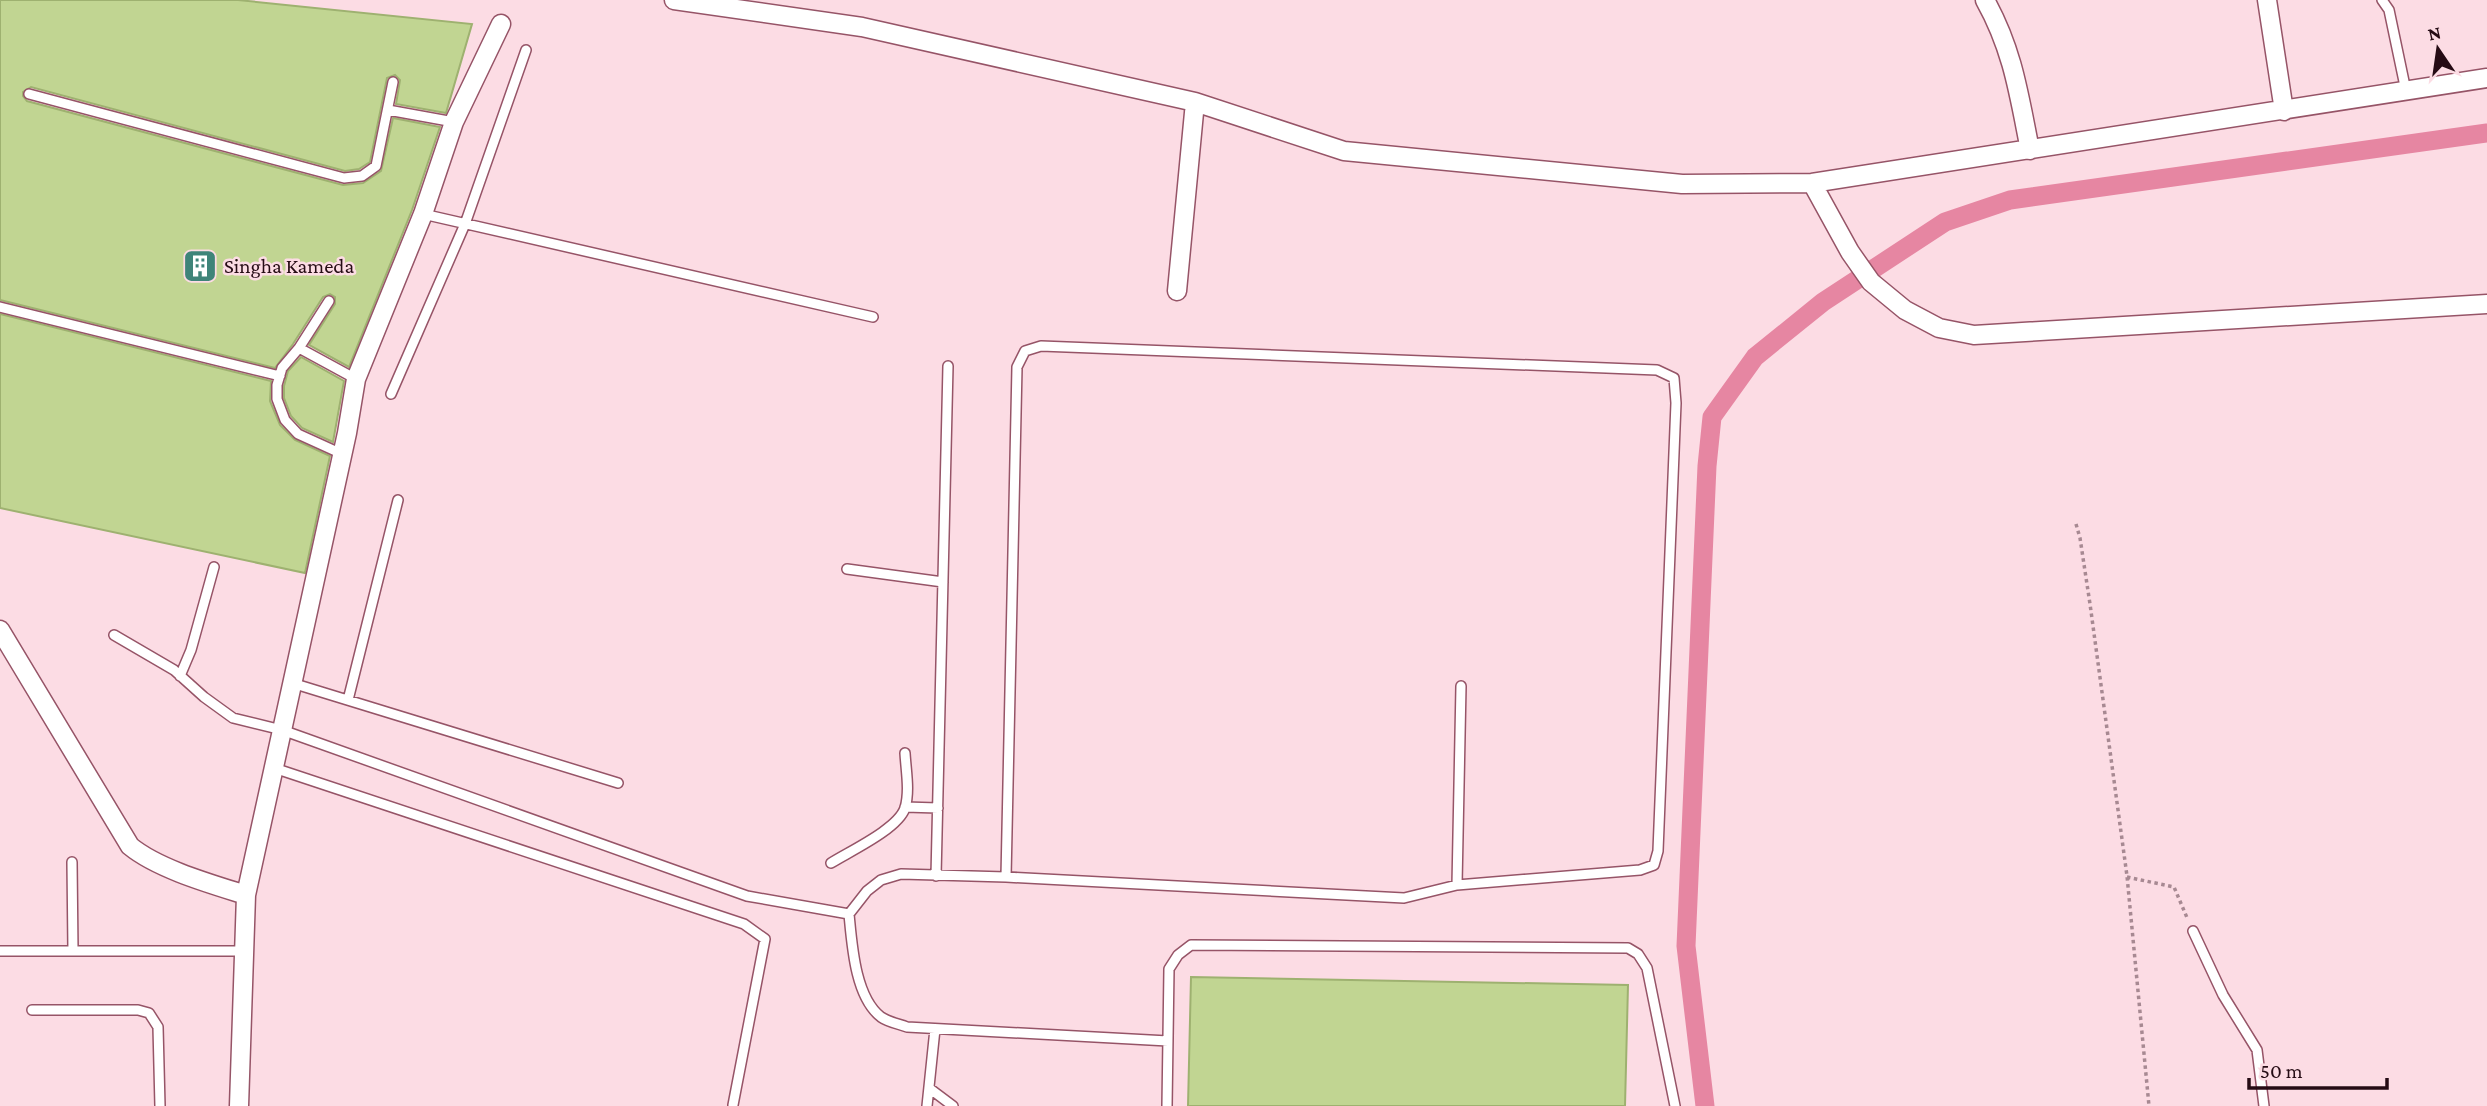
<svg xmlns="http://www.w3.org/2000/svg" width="2487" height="1106" font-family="'Crimson Pro',serif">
<rect width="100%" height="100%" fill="#fcdce4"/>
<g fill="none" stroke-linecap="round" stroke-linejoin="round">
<!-- canal -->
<path stroke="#e686a2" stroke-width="19" d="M1705,1106L1686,946L1707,466L1712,417L1755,357L1823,302L1945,222L2010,200L2487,133"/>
</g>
<!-- building -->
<path fill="#c1d592" stroke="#9eb170" stroke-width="2" d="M0,0H238L472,24L446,113L396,104L400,80L395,75L387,78L370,162L359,169L345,171L31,87L23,92V96L27,101L343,185L363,183L381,171L393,118L440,127L412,210L349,367L309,345L335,304V297L330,294L323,297L293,344L275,368L0,300Z
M0,314L271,381L270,401L280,425L295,440L330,456L305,573L0,508Z
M301,357L344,381L333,442L302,428L291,416L284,398V386L288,371Z
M1191,977L1628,985L1625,1106H1188Z"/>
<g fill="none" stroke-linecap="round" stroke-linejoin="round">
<!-- lane casing -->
<g stroke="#965467" stroke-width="12">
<path id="lane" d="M2382,0L2389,10L2406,91
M29,94L344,178L362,176L376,166L393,82
M388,110L454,122
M423,214L873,317
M329,301L299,348L282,368L277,385V399L285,420L298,434L342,454
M0,307L280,376
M299,348L356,379
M391,394L465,224L526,50
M847,569L943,582
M114,635L174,670L204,697L233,718L282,730L747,896L849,914C852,945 855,997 881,1017C888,1022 899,1024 907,1027L1168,1041
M180,676L191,650L214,567
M292,683L618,783
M348,700L398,500
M274,768L744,924L765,939L733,1105
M905,807L938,808
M72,862L73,951
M831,863C850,851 898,829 905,808C910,791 906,771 905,753
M936,876L948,366
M1457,885L1461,686
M849,914L867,891L881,880L901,874L1006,877L1404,898L1457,885L1640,870L1654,865L1658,851L1676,403L1674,378L1657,370L1041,346L1025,351L1017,367L1006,877
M2193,931L2223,995L2257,1050L2264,1106
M0,951H245
M32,1010H138L149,1013L158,1027L160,1106
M929,1088L953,1106
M927,1106L935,1029
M1167,1106L1169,969L1178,955L1191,945L1628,948L1638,954L1647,968L1675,1106"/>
</g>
<!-- street casing -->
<g stroke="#965467" stroke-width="21">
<path id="street" d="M674,0L862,27L1195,102L1344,151L1682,184L1812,183L2487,78
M1985,0C2013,50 2019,95 2030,150
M2267,0L2284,111
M1812,183L1850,252L1871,282L1905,310L1939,328L1974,335L2487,304
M1177,291L1195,102
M0,630L130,846C158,869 211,884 246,895
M239,1106L246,895L347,433L356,379L423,214L454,122L501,24"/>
</g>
<!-- path -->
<path stroke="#a78992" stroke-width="3.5" stroke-dasharray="3.5 3.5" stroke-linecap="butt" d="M2076,524L2080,538L2090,604L2127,876L2149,1106
M2127,877L2174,887L2188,920"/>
<!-- lane -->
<use href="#lane" stroke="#fff" stroke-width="9"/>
<!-- street -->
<use href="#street" stroke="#fff" stroke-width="18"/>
</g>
<!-- icons -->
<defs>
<g id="building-square" transform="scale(1.75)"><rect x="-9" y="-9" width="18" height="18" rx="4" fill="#3f8479" stroke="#fcdce4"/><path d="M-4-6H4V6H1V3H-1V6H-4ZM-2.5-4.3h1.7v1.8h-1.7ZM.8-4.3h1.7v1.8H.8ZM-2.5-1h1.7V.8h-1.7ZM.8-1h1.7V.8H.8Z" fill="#fff"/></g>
</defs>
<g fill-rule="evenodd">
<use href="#building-square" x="200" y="266"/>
</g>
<g text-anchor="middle" stroke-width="5" stroke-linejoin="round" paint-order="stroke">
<!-- poi labels -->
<g font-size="21" fill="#250b14" stroke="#fcdce4" text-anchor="start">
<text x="224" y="273">Singha Kameda</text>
</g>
</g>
<!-- north arrow -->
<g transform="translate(2438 49) rotate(347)" stroke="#fcdce4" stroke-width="5" paint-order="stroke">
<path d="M0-5L12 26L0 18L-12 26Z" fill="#250b14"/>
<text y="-10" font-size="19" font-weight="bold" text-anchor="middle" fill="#250b14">N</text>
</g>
<!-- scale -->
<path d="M2249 1078v10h138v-10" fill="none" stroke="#250b14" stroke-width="3.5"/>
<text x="2260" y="1078" font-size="21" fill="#250b14" stroke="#fcdce4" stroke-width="5" paint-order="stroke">50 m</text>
</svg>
